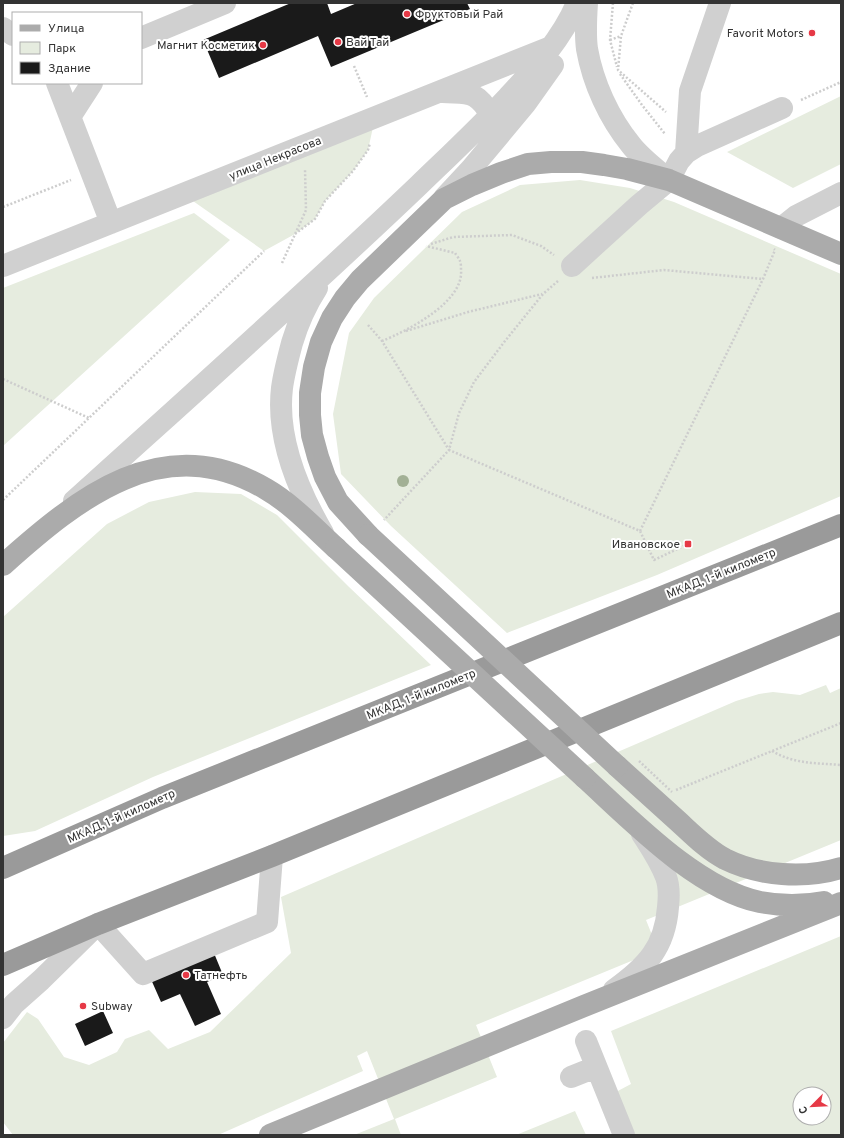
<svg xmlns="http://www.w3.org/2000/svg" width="844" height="1138" font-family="Overpass,sans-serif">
<rect width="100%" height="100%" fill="#fff"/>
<!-- green -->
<path fill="#e6ecdf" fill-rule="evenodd" d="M841,96V164L793,188L727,152Z
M375,118L368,150L353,171L325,201L315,219L295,234L264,251L183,194Z
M580,180L630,188L674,202L841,274V496L657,575L507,633L391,526L341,474L333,414L349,333L374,298L462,212L520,185Z
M194,213L230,240L3,446V288Z
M195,492L241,494L277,515L348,586L431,665L153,777L35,831L3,836V617L107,524L149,502Z
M826,685L830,693L841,688V840L646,920L658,950L476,1025L497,1077L395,1119L401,1135H354L394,1119L367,1051L357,1056L363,1071L218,1135H13L3,1122V1043L27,1012L38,1019L64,1057L89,1065L117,1052L125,1039L149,1030L168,1049L210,1032L291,953L281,897L736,701L759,694L773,692L800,695Z
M841,936V1135H633L614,1093L631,1084L611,1031ZM800,1094H824V1118H800Z
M575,1111L586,1135H516Z"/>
<!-- building -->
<path fill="#1a1a1a" d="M291,3H327L331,14L357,3H467L470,9L331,67L318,36L219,78L203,40Z
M209,941L223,975L207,982L221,1014L195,1026L180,994L161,1002L146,968Z
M103,1011L113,1033L85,1046L75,1024Z"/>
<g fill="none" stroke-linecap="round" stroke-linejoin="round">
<!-- path -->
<path stroke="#cdcdcd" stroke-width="2.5" stroke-dasharray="2 2" stroke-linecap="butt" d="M613,3L610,40L617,67
M633,3L621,36L618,70L666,112
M610,40L621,36
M354,66L367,97
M620,74L642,105L665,134
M801,100L841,82
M3,207L71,180
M295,234L315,219L325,201L353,171L368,150L370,143
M431,244L453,237L512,235L541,246L554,255
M282,263L306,210L305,169
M592,278L664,270L763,279
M558,281L543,294L505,341L474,382L459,413L449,450L640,531L654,560L688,544
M368,325L382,341L449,450L384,520
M406,331L468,312L542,294
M382,341C407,331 464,302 461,270C461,267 461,263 460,261C459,258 456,255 455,253L426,246
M3,379L89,418
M3,500L264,251
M640,531L763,279L775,250L774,249
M772,751C794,764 816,763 841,765
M676,790L841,723"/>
<!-- minor -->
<path stroke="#d0d0d0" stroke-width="22" d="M587,3C586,18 585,34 587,49C593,83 609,118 631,145C641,158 656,169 669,180
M3,28L13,35
M141,38L225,3
M57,83L111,223
M443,92C470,94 476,90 491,115
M70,117L92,83
M686,153L690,91L720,3
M444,198L471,169L526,103L553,65
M781,228L796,216L841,193
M3,266L551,47
M572,266L639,205L669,180L679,161L686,153L697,146L782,108
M317,288C306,305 298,323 292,343C288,358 284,373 282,388C276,438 298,490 323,533
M74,501C189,397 306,293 419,185C449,156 479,128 508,97C534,69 562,39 577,3
M614,990C646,967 665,948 668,907C669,898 669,885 666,877C660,861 651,848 642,834
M3,1018L14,1004L41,980L98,924L143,974L267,922L272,856
M586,1041L624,1135
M571,1077L596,1067"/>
<!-- major -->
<path stroke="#ababab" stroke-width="22" d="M368,535L338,502L325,477L318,457L312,435L310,415V393L314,367L321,342L332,318L345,298L360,280L444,199L472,185L501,173L528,164L551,162H582L604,165L627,169L669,180L841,254
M3,565C78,498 163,428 266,489C292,504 314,528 336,548
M617,766C638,785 659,804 680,823C694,836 708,850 725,859C759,876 805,879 841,868
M585,778C632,821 697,889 760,902C781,906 803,906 824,902
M270,1135L584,1006L841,903"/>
<!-- highway -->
<path stroke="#9a9a9a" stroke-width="22" d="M3,868L162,798L841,525
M3,965L98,924L272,856L841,623"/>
<!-- path-bridge -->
<path stroke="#cdcdcd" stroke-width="2.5" stroke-dasharray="2 2" stroke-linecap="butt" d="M639,761L672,792"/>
<!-- major-bridge -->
<path stroke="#ababab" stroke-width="22" d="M368,535L617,766
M336,548L585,778"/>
</g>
<!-- trees -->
<circle fill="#a2b095" cx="403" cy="481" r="6"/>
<!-- markers -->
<g fill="#e63946" stroke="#fff" stroke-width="1.5">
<circle cx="407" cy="14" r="4"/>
<circle cx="812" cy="33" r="4"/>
<circle cx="338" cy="42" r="4"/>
<circle cx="263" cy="45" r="4"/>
<rect x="684" y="540" width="8" height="8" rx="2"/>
<circle cx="186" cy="975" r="4"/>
<circle cx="83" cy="1006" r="4"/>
</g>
<g text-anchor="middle" stroke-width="4" stroke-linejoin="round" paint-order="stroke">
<!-- poi labels -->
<g font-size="12" fill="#333" stroke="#fff" text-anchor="start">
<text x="415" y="18">Фруктовый Рай</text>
<text x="804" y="37" text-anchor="end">Favorit Motors</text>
<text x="346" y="46">Вай Тай</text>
<text x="255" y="49" text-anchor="end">Магнит Косметик</text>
<text x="680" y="548" text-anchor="end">Ивановское</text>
<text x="194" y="979">Татнефть</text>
<text x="91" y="1010">Subway</text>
</g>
<!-- street labels -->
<g font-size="12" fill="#333" stroke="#fff">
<text transform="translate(275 158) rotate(-22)" y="4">улица Некрасова</text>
<text transform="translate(721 573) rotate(-22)" y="4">МКАД, 1-й километр</text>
<text transform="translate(421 694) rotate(-22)" y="4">МКАД, 1-й километр</text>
<text transform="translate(121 816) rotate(-24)" y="4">МКАД, 1-й километр</text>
</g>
</g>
<!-- border -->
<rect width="844" height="1138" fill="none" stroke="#333333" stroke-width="8"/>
<!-- legend -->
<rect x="12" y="12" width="130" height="72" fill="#ffffff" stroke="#adadad"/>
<rect x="20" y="25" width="20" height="6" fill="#ababab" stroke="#adadad"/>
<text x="48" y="32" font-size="12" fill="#333333">Улица</text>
<rect x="20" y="42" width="20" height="12" fill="#e6ecdf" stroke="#adadad"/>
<text x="48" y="52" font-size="12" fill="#333333">Парк</text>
<rect x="20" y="62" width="20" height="12" fill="#1a1a1a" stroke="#adadad"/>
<text x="48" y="72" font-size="12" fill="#333333">Здание</text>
<!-- north arrow -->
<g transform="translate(812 1106) rotate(246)"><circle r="19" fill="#ffffff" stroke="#adadad"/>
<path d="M0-3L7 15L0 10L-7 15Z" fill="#e63946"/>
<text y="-6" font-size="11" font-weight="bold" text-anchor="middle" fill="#333333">С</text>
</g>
</svg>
